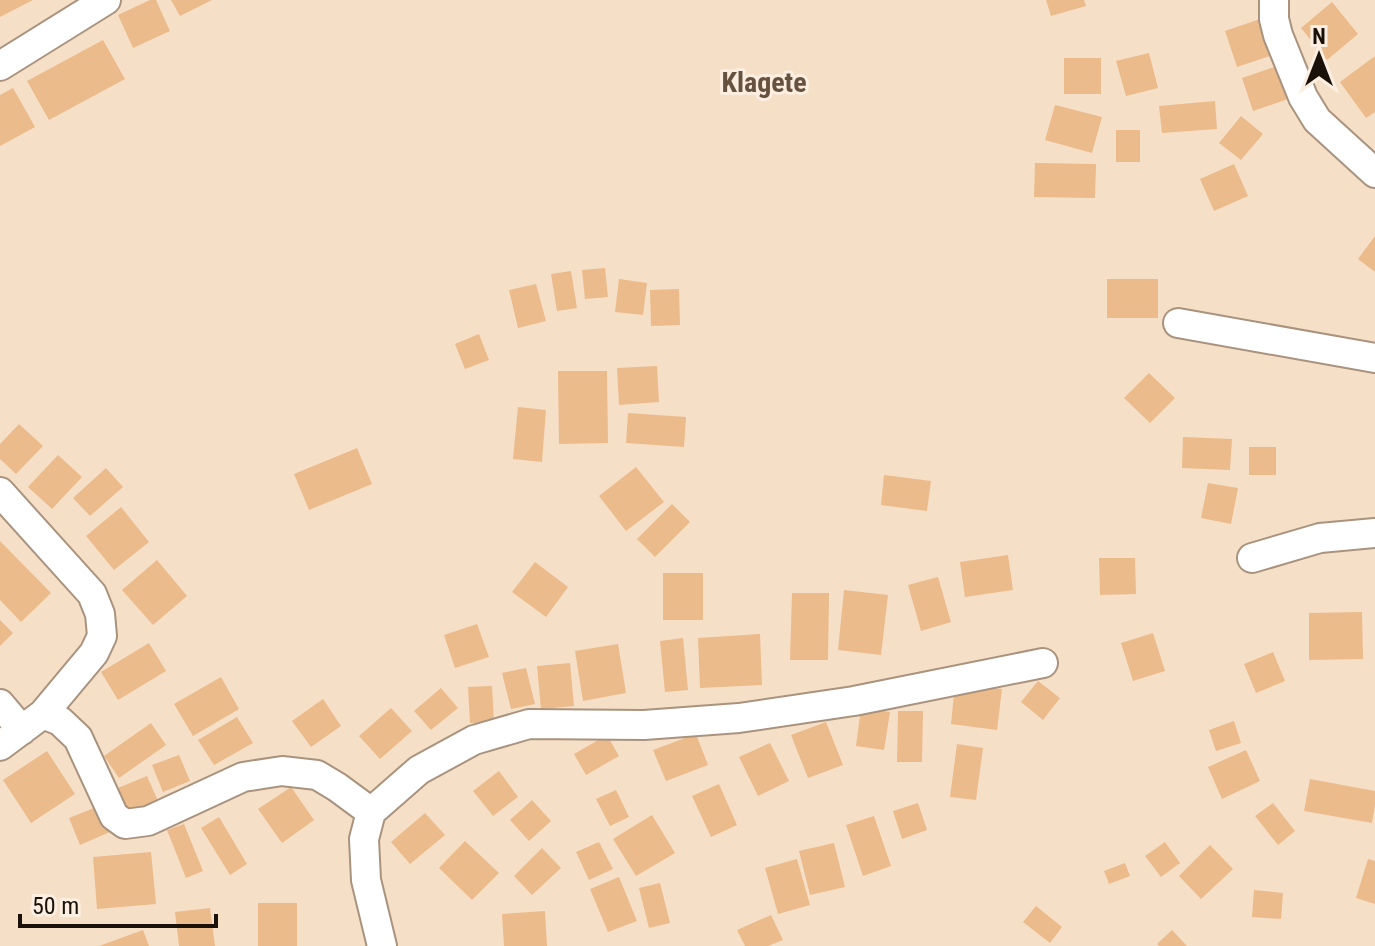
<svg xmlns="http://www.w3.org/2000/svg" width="1375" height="946" font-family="'Roboto Condensed',sans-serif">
<rect width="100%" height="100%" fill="#f6dfc7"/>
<!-- building -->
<path fill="#ebbb8b" d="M0,0H33L0,17Z
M150,0H156L170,31L133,48L118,15Z
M171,0H212L180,16Z
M1046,0H1084L1086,6L1051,16Z
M1332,2L1358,34L1327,60L1301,28Z
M1263,18L1276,54L1237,67L1225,31Z
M103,40L125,79L49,120L27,81Z
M1149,53L1158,88L1126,96L1116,61Z
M1375,56V112L1366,118L1340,82Z
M1064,58H1101V94H1064Z
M1277,66L1288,99L1253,111L1242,78Z
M13,88L35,127L0,146V95Z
M1215,101L1217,129L1162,133L1159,106Z
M1055,105L1102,117L1092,153L1045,140Z
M1241,116L1263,134L1241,160L1219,143Z
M1116,130H1140V162H1116Z
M1035,163L1096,164L1095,198L1034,197Z
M1234,164L1248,196L1214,211L1200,179Z
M1375,236V272L1358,259Z
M605,268L608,297L585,299L582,270Z
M571,271L577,308L557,311L551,274Z
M619,279L647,283L643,315L615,312Z
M1107,279H1158V318H1107Z
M536,284L546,321L518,328L509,290Z
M679,289L680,325L651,326L650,290Z
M479,334L489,360L465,369L455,344Z
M657,366L659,402L619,405L617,368Z
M558,371H607L608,443L559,444Z
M1149,373L1175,398L1150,423L1124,398Z
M518,407L546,410L542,462L513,459Z
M628,413L686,417L684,447L626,443Z
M19,424L43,446L16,474L0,459V444Z
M1183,437L1232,439L1230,470L1182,468Z
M1249,447H1276V475H1249Z
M357,448L372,484L309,510L294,474Z
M58,455L82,477L52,509L28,487Z
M636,467L664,502L626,531L599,496Z
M106,468L123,487L90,516L73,498Z
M884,475L931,481L927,511L881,505Z
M1208,483L1238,488L1231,524L1201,518Z
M672,504L690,522L655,557L637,539Z
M121,507L149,542L114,570L86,536Z
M0,541L51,593L21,622L0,600Z
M1008,555L1013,590L965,597L960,562Z
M1099,558H1135L1136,594L1100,595Z
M157,560L187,596L153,625L122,590Z
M535,562L568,587L546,617L512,592Z
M663,573H703V620H663Z
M938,577L951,622L921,631L908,585Z
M844,590L888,595L881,655L838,650Z
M792,593H829L828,660H790Z
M1362,612L1363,659L1309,660V613Z
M0,620L13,633L0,646Z
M477,624L489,657L455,668L444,635Z
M1153,633L1165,671L1133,681L1121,643Z
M760,634L762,685L700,688L698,638Z
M683,638L688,690L665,692L660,641Z
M149,643L166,671L118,700L101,672Z
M618,644L626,693L583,701L575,651Z
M1273,652L1285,681L1256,693L1244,664Z
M570,663L574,706L541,709L537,666Z
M526,668L535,704L511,709L502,673Z
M221,677L239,709L193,736L174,704Z
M1038,681L1060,698L1043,720L1021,702Z
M955,684L1002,689L997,730L951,724Z
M492,686L494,722L470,723L468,687Z
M441,688L458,708L431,730L414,711Z
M323,699L341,726L311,747L292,721Z
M391,708L412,731L380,759L359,736Z
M861,708L890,712L884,750L856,746Z
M898,711H923L922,762H897Z
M237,717L253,743L214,765L198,740Z
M1234,721L1241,743L1216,751L1209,730Z
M826,722L843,765L808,778L791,735Z
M151,723L166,745L119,778L104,756Z
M696,734L708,765L666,781L653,750Z
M607,735L619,756L586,775L574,754Z
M770,743L789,781L758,796L739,757Z
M957,744L983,748L976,800L950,797Z
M1246,750L1260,781L1222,799L1208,767Z
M47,751L75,794L31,823L3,780Z
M179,755L190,781L163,792L152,765Z
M499,771L518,797L493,816L473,791Z
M147,776L158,801L129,813L118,788Z
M1310,779L1375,791V805L1372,823L1304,811Z
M719,784L737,825L711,837L692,796Z
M291,787L314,820L282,843L258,809Z
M616,790L629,817L610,826L596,799Z
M532,800L551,821L529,841L510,820Z
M918,803L927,830L902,839L893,811Z
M1273,803L1295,831L1278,845L1255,816Z
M99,806L110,832L80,845L69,818Z
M425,813L445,835L410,864L391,842Z
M652,815L675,853L636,876L613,839Z
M874,816L891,866L863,876L846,825Z
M219,817L247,864L230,875L201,828Z
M184,824L203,871L186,878L167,830Z
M465,841L499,873L472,900L439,868Z
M599,842L613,869L589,880L576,852Z
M1165,842L1180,863L1161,877L1145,856Z
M834,843L845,887L810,895L799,851Z
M1210,845L1233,869L1201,899L1179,876Z
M542,848L561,868L532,895L514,876Z
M151,852L156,904L97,909L93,857Z
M797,859L810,905L778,914L765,868Z
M1368,859L1375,861V904L1356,898Z
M1125,863L1130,876L1109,884L1104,871Z
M619,877L637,921L608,932L590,889Z
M660,883L670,923L649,928L639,888Z
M1254,890L1283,893L1281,919L1252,917Z
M258,903H297V946H258Z
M1036,906L1062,927L1050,943L1023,922Z
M210,908L215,946H179L175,912Z
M545,911L547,946H504L502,914Z
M771,915L783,940L768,946H745L737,930Z
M143,930L149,946H99Z
M1172,930L1187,946H1159L1157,944Z"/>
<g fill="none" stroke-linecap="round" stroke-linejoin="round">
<!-- minor casing -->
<g stroke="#a9937e" stroke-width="32">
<path id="minor" d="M1274,0V19L1278,35L1303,97L1317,120L1375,173
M0,66L106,0
M1178,323L1375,358
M0,492L92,594L100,614L102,636L94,653L43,714L0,746
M1252,558L1320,538L1375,533
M0,704L22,730
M43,714L60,721L78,738L114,816L125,824L148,821L243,777L282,771L317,775L337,787L371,812
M382,946L366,880L364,839L371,812L419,770L474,740L529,724L644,725L739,718L854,701L1043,663"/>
</g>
<!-- minor -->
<use href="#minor" stroke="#fff" stroke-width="28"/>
</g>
<g text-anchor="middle" stroke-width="6" stroke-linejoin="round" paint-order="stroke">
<!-- quarter labels -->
<g font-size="28" font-weight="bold" fill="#66523e" stroke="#fceee0">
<text x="764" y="92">Klagete</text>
</g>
</g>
<!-- north arrow -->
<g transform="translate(1319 56)" stroke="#fceee0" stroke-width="6" paint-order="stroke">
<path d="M0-6L14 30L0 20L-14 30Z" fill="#1a120a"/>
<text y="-12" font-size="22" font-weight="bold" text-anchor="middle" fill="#1a120a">N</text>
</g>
<!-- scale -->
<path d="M20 914v12h196v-12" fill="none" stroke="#1a120a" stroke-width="4"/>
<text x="32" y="914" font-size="24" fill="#1a120a" stroke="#fceee0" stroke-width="6" paint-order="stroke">50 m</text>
</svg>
